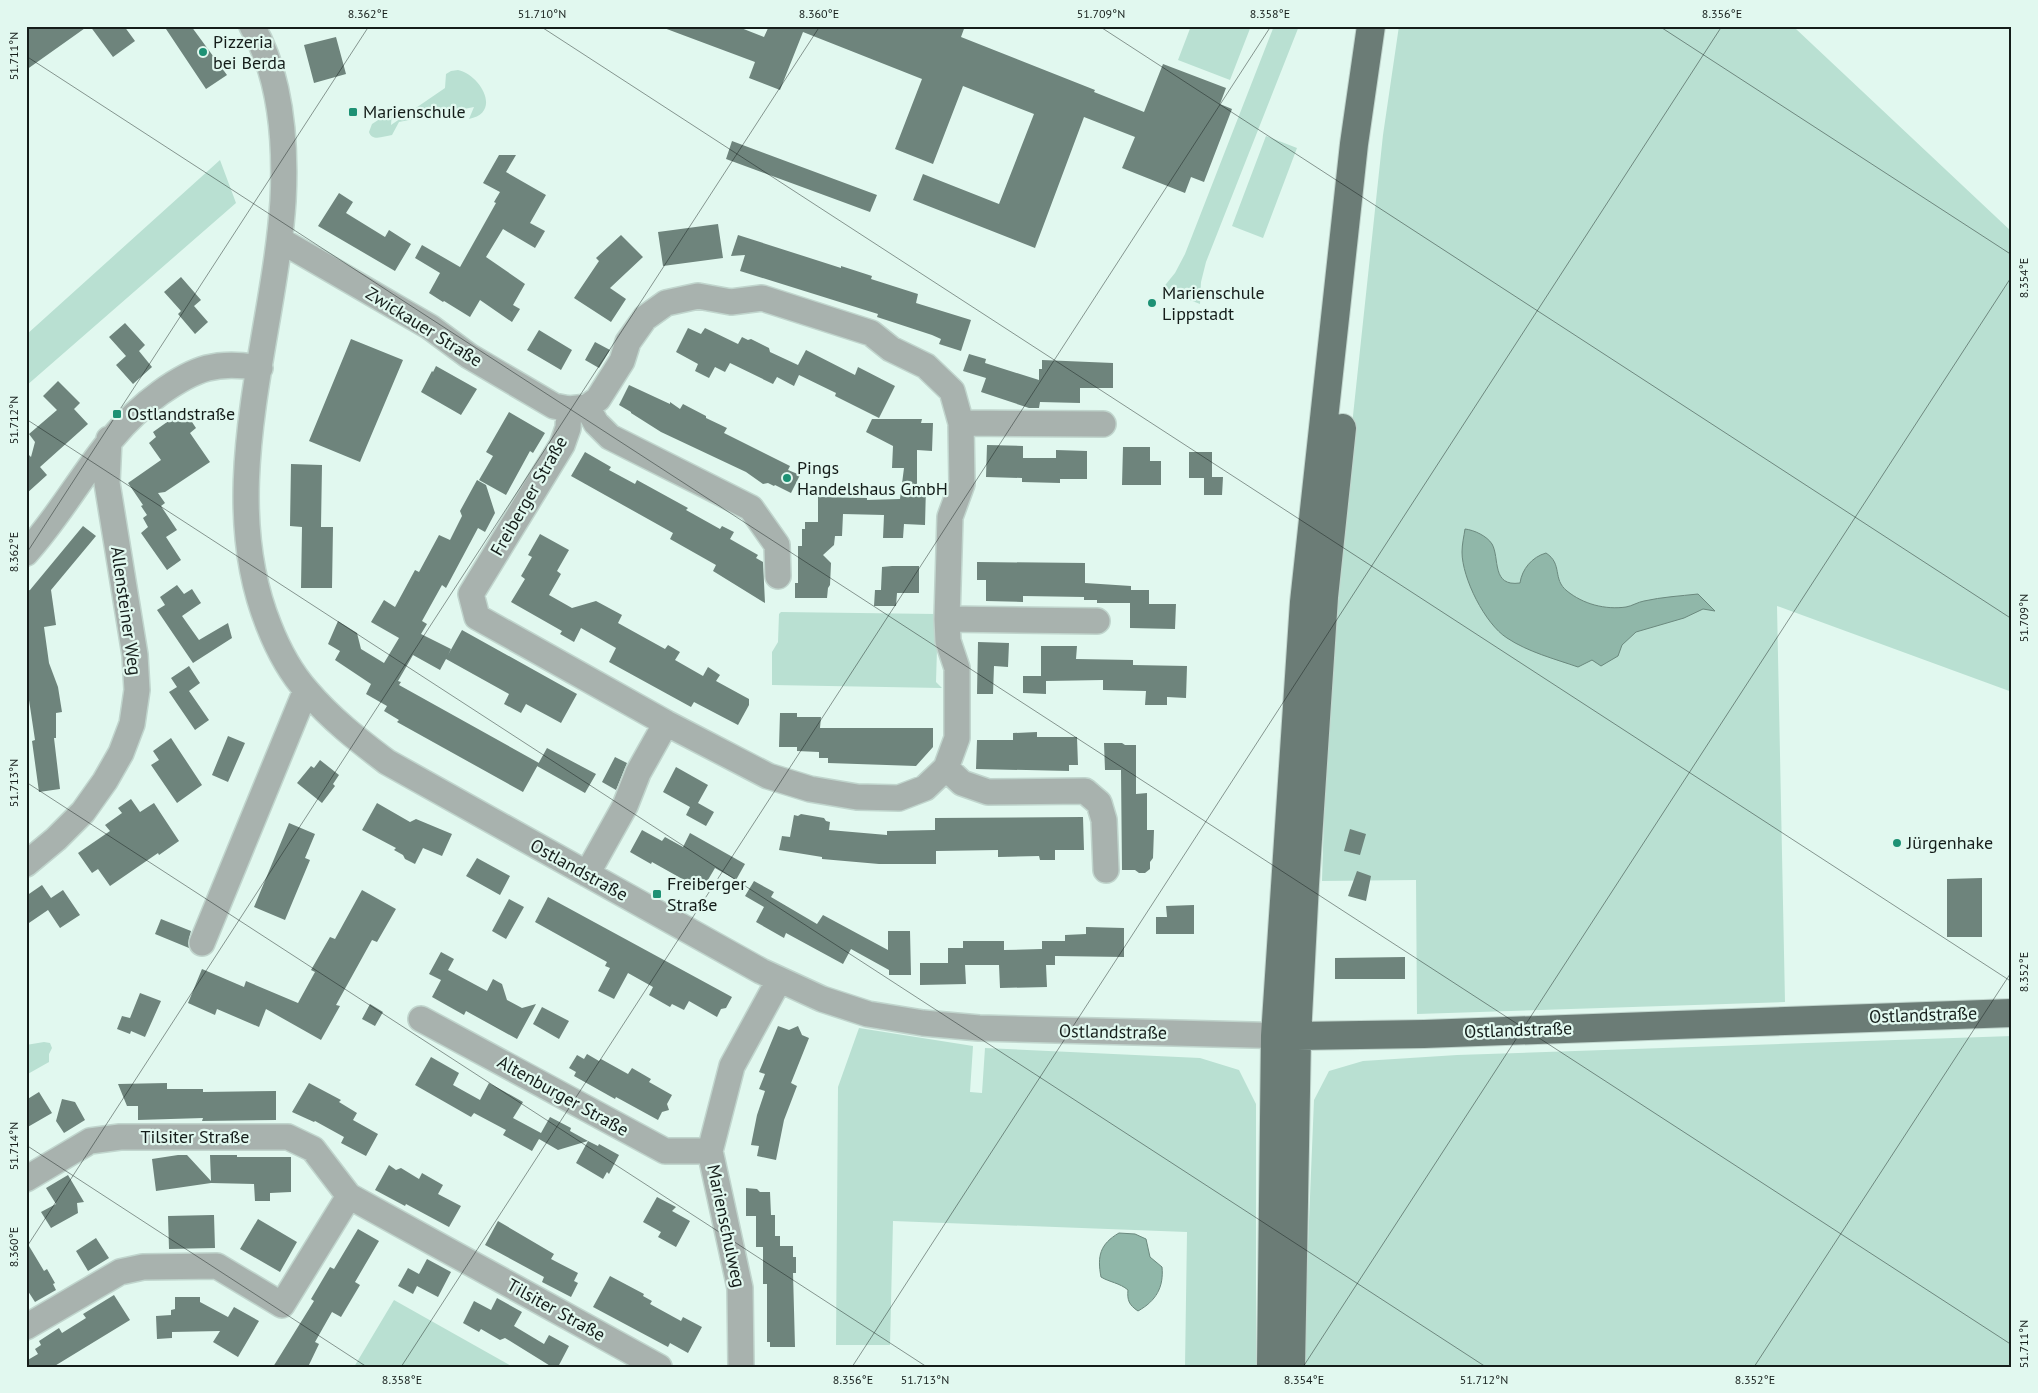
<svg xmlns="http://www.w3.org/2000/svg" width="2038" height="1393" font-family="'PT Sans',sans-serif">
<rect width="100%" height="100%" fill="#e1f8ef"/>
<!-- green -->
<path fill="#b9e0d2" d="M1191,26H1251L1230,80L1178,60Z
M1274,26H1299L1206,262L1201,282L1200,304L1162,289L1175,273L1185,254Z
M1399,26H1798L1796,29L2012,232V692L1777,606L1785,1002L1417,1014L1416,880L1322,881L1327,715L1349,453L1383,135Z
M458,70C481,75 502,113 469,119L474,107L399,122L392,135C384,136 372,142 369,132L372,124L392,111L391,125L445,88L446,74L451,71Z
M1266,136L1297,148L1263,238L1232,226Z
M220,160L236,203L26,386V335Z
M781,612L936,614L938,615L936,682L942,688L772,685V652L778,642L779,614Z
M859,1028L973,1046L970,1092L982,1093L985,1048L1200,1058L1239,1070L1256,1104V1367H1185L1187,1232L893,1221L890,1345H836L838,1087Z
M2012,1036V1367H1303L1314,1100L1329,1071L1363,1061L1457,1055Z
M44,1042L50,1043L52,1048L49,1054V1062L26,1075V1045Z
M394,1300L513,1367H354Z"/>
<!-- water -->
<path fill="#90b7a9" stroke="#6b897e" d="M1465,529C1474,530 1487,536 1492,544C1500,558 1491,587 1520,583C1522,569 1532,557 1546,553C1563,564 1552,579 1567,591C1583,604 1605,610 1626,607C1632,606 1638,602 1644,601C1662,597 1680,596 1698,594L1715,611L1703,609L1684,618L1636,632L1622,645L1618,656L1601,666L1592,660L1578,667C1555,659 1528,652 1507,638C1485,624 1462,578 1462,552C1462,544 1464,536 1465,529Z
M1119,1233L1135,1234L1146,1239L1150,1257L1162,1267C1164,1287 1156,1301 1138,1311C1129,1305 1127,1300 1128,1290C1120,1283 1109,1282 1101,1277C1097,1256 1100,1244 1119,1233Z"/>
<!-- building -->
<path fill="#6e847c" d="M26,26H88L26,70Z
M90,26H124L135,41L113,57Z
M164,26H191L227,75L206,89Z
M664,26H736L764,37L769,26H965L961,37L1095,90L1094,92L1144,112L1163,64L1226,88L1220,104L1232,109L1204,182L1191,177L1185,193L1122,168L1135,137L1084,117L1035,248L913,200L923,174L999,204L1034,114L963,86L933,164L895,149L922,79L803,32L780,90L749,78L755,62L664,28Z
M336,37L346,74L314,83L304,45Z
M732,141L877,195L870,212L726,159Z
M499,155H516L506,172L546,195L530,223L545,231L535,248L503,229L486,257L525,284L513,305L520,309L512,322L480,300L470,317L444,301L443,302L429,293L440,273L415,258L422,245L460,267L496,203L494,202L500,192L483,183Z
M339,193L353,202L346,213L385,237L389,230L411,244L395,271L318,226Z
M718,224L723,258L663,266L658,232Z
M621,235L643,257L610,288L626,299L611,322L574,298L599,261L596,258Z
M738,235L841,268V266L872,276L871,279L918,294L916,303L971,320L961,351L939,344L941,339L932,335L877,317L878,314L740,271L745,255L731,256Z
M181,277L201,300L194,306L208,322L195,334L178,314L181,311L164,292Z
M125,323L145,345L139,351L152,367L133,384L116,365L126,356L109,337Z
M688,328L701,334L705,328L738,344L742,337L748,340L751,339L769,348L770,352L798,365L806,350L855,375L858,367L895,386L879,418L835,396L836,393L799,375L794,386L777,377L773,384L730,363L725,372L715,367L709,378L695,371L698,364L676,352Z
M539,330L572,350L561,370L527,350Z
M351,339L403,360L360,462L309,441Z
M595,342L610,350L599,368L585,360Z
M969,354L986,359L985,363L1039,380V369H1042V360L1113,363V388H1080V403L1040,402L1039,408H1029L981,392L986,378L963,371Z
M436,366L477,389L461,415L421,392L432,371L433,372Z
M58,381L80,403L74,409L88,424L40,467L47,475L26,494V452L31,457L35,442L29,434L57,410L43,396Z
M629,385L670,404V402L680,409L683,404L706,416V418L727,428L724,433L790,466L788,470L800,475L791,493L775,485L774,486L768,483L763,484L746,472L661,432L631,413V412L619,405Z
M184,410L196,428L190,433L210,462L165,492L158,493L165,503L161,506L177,530L166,537L181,560L167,570L141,533L148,527L143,518L147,515L141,506L143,505L128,483L161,460L149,443L156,437L153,432Z
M509,412L545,433L533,453L530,451L506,495L479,480L493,456L486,452Z
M872,419H922L921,423H933L932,451L917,450V485L926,486L925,525L904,524L903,538H883L884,515L843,514L842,536H835L834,545L823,555L831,563L830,585L828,588L827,598H795V583H798V546H802V529H805V522H818V497L867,498V500L900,499L904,468H892L893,446L866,432Z
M987,445L1023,446V458H1056V450L1087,451V479H1060V483L1022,482V478L986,477Z
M1123,447H1150V461H1161V485H1122Z
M585,452L611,467L609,470L635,484L637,480L688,508L686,510L720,529L722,526L734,532L730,539L758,555L756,558L763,562L765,603L713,571L716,565L670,539L673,533L571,476Z
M1189,452H1212V477H1223L1222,495H1204V478H1189Z
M291,464L322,465L321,527H333L332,588H301L302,527L290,526Z
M477,480L486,485L495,513L485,532L478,528L446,588L442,585L422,621L427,624L421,634L451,649L448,655L462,630L577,694L561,723L526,704L521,713L504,704L509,694L446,659L440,670L413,655L398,681L401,682L399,685L539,763L523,792L397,722L399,720L384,711L387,706L366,694L371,684L335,660L340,651L328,644L338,621L357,633L361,649L384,663L399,638L371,622L384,600L395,607L415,570L419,572L439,535L450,540L462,516L460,511Z
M83,526L96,536L51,590L56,625L44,627L49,663L58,687L62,712L56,713V738H54L60,789L39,792L32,741L35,740L26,680V591L30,590Z
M540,534L569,550L557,571L561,574L549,595L572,608L596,601L622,615L618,623L665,649L668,645L680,652L675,660L703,676L708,667L720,675L716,681L749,699V705L738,725L694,702L691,707L609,662L616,648L581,628L574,642L560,634L562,631L511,602L525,579L521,576L532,557L528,555Z
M977,562L1085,563V583L1131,586V590H1149V604H1176L1175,629L1130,628V603H1097V600H1084V597L1023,596V602L986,601V580H977Z
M892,566H919V593H897L896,606H874L875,590H881L882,567Z
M177,585L184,594L192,589L201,603L182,616L199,640L228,623L232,638L193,663L157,610L165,605L160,597Z
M978,642L1009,643L1008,667L994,666L993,694H977Z
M1041,646H1077L1076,659L1133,660V665L1187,666L1186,698L1167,697V705H1145L1146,691L1103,690V680L1046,681V694L1023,693V676H1041Z
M189,666L200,683L189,691L209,720L195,730L169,692L177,687L171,678Z
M780,713H797V717H821L820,728H933V747L916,766L828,763V758H819V752L797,751V747H779Z
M1037,732V737H1077L1078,765H1069V771L976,769L977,740H1013V733Z
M228,736L245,743L228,782L212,775Z
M171,738L202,785L177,803L151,765L159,760L153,751Z
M1104,743H1122L1125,745H1136V794L1147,793V830H1154L1153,858L1150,862V869L1145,873H1139L1135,870H1122L1121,770H1105Z
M547,748L596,774L585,793L537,766Z
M615,757L627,763L616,790L602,782Z
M320,760L339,775L333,784L335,786L322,803L297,783L311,766L314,768Z
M676,767L708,785L698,803L714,812L706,826L686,815L690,807L663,792Z
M131,799L140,812L154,803L179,841L159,855L158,853L110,886L98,869L92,873L78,853L110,831L105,825L122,813L118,808Z
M377,803L410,822L416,819L452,834L442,856L423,848L415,864L405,859L403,855L394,850L396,848L362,830Z
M801,814L824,818L826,821L830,822L829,830L887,835V831L935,830V818L1083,817L1084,850H1055V860H1040L1039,856L998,857V850L936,851V864H879L822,859V857L779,850L782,836L790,837L794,815L798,816Z
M289,823L315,834L305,858L310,860L285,920L254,907Z
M1350,829L1366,834L1360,855L1344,851Z
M642,830L662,841L665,837L683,847L690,833L745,864L736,880L715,868L702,890L652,862L651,864L630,852Z
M477,858L510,876L500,895L466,876Z
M1357,871L1371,876L1366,901L1348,896Z
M1982,878V937H1947V879Z
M754,881L774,892L771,897L817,924L823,915L888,950V931H910L911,975H889V970L851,949L843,964L786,933L784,938L756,922L764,907L745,896Z
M42,885L51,898L63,890L80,915L60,928L48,910L26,925V896Z
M362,890L396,909L377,942L372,940L336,1005L340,1006L321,1040L266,1009L259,1027L217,1009L215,1015L188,1003L202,969L244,987L246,981L298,1003L315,972L311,970L330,937L335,939Z
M548,897L732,997L726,1008L721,1009L717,1017L689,1001L684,1010L672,1004L670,1007L649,995L653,987L628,973L614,999L598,991L610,968L605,966L607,962L535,922Z
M509,899L524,907L506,939L492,931Z
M1194,905V934H1156V917H1167L1166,906Z
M161,919L191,931L189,938V948L155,934Z
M1086,927L1124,928V957L1055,956V965H1046L1047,987L1000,988L999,965H965L966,984L920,985V963H948V948H963V941H1004V950L1042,949V941H1065V935L1086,934Z
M441,952L454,959L448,970L487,991L493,979L502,984L507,1000L522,1008L536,1004L517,1039L466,1011L464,1015L432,997L441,980L429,974Z
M1405,957V979H1335V958Z
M140,993L161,1001L145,1037L131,1031L130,1034L117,1029L122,1016L130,1018Z
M370,1004L383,1012L375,1026L362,1019Z
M542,1007L569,1021L559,1039L533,1024Z
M778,1026L789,1030L798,1026L802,1035L809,1038L791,1083L797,1086L784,1120L776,1160L757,1156L759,1146L751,1145L757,1115L765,1091L759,1089L765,1074L759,1072Z
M587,1054L599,1061L601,1059L628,1074L632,1068L651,1079L649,1082L672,1095L667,1104L669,1110L662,1112L658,1120L616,1097L615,1099L574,1076L576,1072L569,1068L577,1055L584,1059Z
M431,1057L459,1073L453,1085L480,1100L489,1083L523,1102L513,1118L541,1133L550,1117L571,1128L570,1131L588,1141L558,1150L539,1139L532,1151L503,1135L506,1130L474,1113L471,1117L415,1085Z
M167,1083V1089H203V1092L276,1091V1120L202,1121L203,1118L138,1120V1106H127L118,1084Z
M309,1083L341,1100L339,1102L357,1113L353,1120L378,1134L366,1156L341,1143L344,1137L315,1121L314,1122L292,1112Z
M39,1092L52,1113L26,1128V1100Z
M62,1099L75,1102L85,1120L64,1133L56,1121Z
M588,1141L598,1146L599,1144L619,1155L609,1174L607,1172L603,1179L576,1163Z
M178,1155H187L211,1181L210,1155H237V1157H291V1192L270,1193V1201H255L254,1184L211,1183L156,1191L152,1159Z
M389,1165L396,1170L401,1168L419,1179L422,1173L443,1185L438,1194L461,1206L449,1227L406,1204L405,1206L375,1190Z
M68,1175L84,1202L77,1203L78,1213L51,1228L41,1212L56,1204L46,1188Z
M746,1188L757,1189L760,1192H770L771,1215H775V1236H780V1246H793V1257H796V1273H793L795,1347H770V1342H767V1284H763V1247H756V1216H746Z
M657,1197L676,1207L672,1211L690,1221L676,1247L658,1237L661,1232L643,1222Z
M212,1215H214L215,1248L169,1249L168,1216Z
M258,1219L297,1242L280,1272L240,1249Z
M498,1221L554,1254L551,1259L578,1273L574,1281L578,1283L571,1297L542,1282L544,1277L485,1245Z
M358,1229L379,1241L355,1282L360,1285L341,1317L332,1312L315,1342L319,1344L308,1367H273L314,1301L311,1299L330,1267L334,1269Z
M96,1238L109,1258L88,1271L76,1251Z
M26,1241L44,1271L47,1269L55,1283L53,1284L56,1290L35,1302L26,1288Z
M427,1259L451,1272L438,1297L417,1286L413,1294L398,1286L408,1268L419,1274Z
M610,1276L644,1294L643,1296L652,1301L650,1304L681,1321L683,1317L702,1327L688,1353L670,1343L668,1347L593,1307Z
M114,1295L130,1320L53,1367H26V1361L38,1354L35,1349L41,1345L39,1341L59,1328L62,1333L86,1318L83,1314Z
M175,1297H200V1302L228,1317L234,1307L259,1321L238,1357L213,1342L220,1331L172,1332V1338L157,1339L156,1316L171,1315V1310L175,1309Z
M497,1298L522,1312L514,1326L544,1344L549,1335L569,1346L558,1367H552L505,1338L500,1340L481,1329L479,1332L463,1323L474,1301L491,1310Z"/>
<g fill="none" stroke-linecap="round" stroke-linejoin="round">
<!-- minor casing -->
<g stroke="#c0d5cd" stroke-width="28">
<path id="minor" d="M252,26C281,76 286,144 283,201C274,339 214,491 269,626C278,649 290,672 307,691C331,719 358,740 387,762L761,971L822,999L868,1014L923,1023L979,1028L1294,1036
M280,240L430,327L469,356L554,406L569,409L587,407L598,399L622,361L628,342L645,318L666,303L698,296L731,302L762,298L871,333L891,349L926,366L952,391L961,423L962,484L950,517L947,619L948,641L957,668V738L946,768L925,788L899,798L857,797L810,789L768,776L666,723L477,617L471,594L562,445L568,428L569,409
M587,407L596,423L610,437L751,508L777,545L778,576
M961,423L1103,424
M26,553C75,499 98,438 160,393C195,368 217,360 260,368
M947,619L1097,621
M946,768L962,783L988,792L1085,791L1099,803L1104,820L1106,870
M26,864L56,839L83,812L105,781L121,753L132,724L137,690L135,655L107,483L109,439
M587,874L625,806L638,773L666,723
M202,943L306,690
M421,1019L665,1151H710
M26,1179L90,1141L120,1137H288L313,1149L349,1196L659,1367
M26,1327L120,1272L143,1267L217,1266L282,1305L349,1196
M741,1367L740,1288L710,1151L732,1066L779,980"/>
</g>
<!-- major casing -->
<g stroke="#c0d5cd" stroke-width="30">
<path id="major" d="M1297,1036L1424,1034L2012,1013
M1271,1367L1275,1036L1304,602L1354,144L1371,26
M1291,1367L1297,1036L1305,884L1324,597L1342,428"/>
</g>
<!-- minor -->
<use href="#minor" stroke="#a8b2ae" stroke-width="25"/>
<!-- major -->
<use href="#major" stroke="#6b7c76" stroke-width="28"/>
</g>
<!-- ticks -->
<path fill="none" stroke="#151d1a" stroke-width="1" stroke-opacity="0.45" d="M540,26L2012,982M1099,26L2012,619M1659,26L2012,255M26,56L2012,1345M26,419L1486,1367M26,554L369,26M26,782L927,1367M26,1145L367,1367M26,1248L820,26M401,1367L1271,26M852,1367L1722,26M1303,1367L2012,276M1754,1367L2012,971"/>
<!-- markers -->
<g fill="#1d9174" stroke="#e1f8ef" stroke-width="2">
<circle cx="203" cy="52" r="5"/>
<rect x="348" y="107" width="10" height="10" rx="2.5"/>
<circle cx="1152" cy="303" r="5"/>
<rect x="112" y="409" width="10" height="10" rx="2.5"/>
<circle cx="787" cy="478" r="5"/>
<circle cx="1897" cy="843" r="5"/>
<rect x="652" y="889" width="10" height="10" rx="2.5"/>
</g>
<g text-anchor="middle" stroke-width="4.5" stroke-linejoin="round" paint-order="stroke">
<!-- poi labels -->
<g font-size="18" fill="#151d1a" stroke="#e1f8ef" text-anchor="start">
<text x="213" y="48">Pizzeria<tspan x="213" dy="21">bei Berda</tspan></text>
<text x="363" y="118">Marienschule</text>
<text x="1162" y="299">Marienschule<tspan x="1162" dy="21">Lippstadt</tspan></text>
<text x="127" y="420">Ostlandstraße</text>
<text x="797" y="474">Pings<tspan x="797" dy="21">Handelshaus GmbH</tspan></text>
<text x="1907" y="849">Jürgenhake</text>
<text x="667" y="890">Freiberger<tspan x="667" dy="21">Straße</tspan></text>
</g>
<!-- street labels -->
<g font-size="18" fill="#151d1a" stroke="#e1f8ef">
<text transform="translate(424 327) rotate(32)" y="6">Zwickauer Straße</text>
<text transform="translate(529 496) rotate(-60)" y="6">Freiberger Straße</text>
<text transform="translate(126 611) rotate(82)" y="6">Allensteiner Weg</text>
<text transform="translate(579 870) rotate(29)" y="6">Ostlandstraße</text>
<text transform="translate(1923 1015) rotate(-2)" y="6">Ostlandstraße</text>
<text transform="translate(1518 1030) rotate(-2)" y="6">Ostlandstraße</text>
<text transform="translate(1113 1032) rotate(1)" y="6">Ostlandstraße</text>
<text transform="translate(563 1096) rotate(29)" y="6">Altenburger Straße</text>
<text x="195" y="1143">Tilsiter Straße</text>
<text transform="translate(726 1226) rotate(78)" y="6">Marienschulweg</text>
<text transform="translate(556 1310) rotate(29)" y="6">Tilsiter Straße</text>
</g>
</g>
<!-- border -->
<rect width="2038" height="1393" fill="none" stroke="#e1f8ef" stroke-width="55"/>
<rect x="28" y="28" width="1982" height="1338" fill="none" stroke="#151d1a" stroke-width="2"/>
<g font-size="12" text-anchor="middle" fill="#151d1a">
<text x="368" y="18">8.362°E</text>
<text x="542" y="18">51.710°N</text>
<text x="819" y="18">8.360°E</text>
<text x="1101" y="18">51.709°N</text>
<text x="1270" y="18">8.358°E</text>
<text x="1722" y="18">8.356°E</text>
<text transform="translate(14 56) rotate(-90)" y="4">51.711°N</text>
<text transform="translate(2024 278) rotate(-90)" y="4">8.354°E</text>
<text transform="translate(14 420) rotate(-90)" y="4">51.712°N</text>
<text transform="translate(14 552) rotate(-90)" y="4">8.362°E</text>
<text transform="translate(2024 618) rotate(-90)" y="4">51.709°N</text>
<text transform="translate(14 783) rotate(-90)" y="4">51.713°N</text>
<text transform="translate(2024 972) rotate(-90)" y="4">8.352°E</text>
<text transform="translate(14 1146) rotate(-90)" y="4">51.714°N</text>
<text transform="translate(14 1247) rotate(-90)" y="4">8.360°E</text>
<text transform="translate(2024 1344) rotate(-90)" y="4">51.711°N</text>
<text x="402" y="1384">8.358°E</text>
<text x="853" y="1384">8.356°E</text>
<text x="925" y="1384">51.713°N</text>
<text x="1304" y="1384">8.354°E</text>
<text x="1484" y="1384">51.712°N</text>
<text x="1755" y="1384">8.352°E</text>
</g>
</svg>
